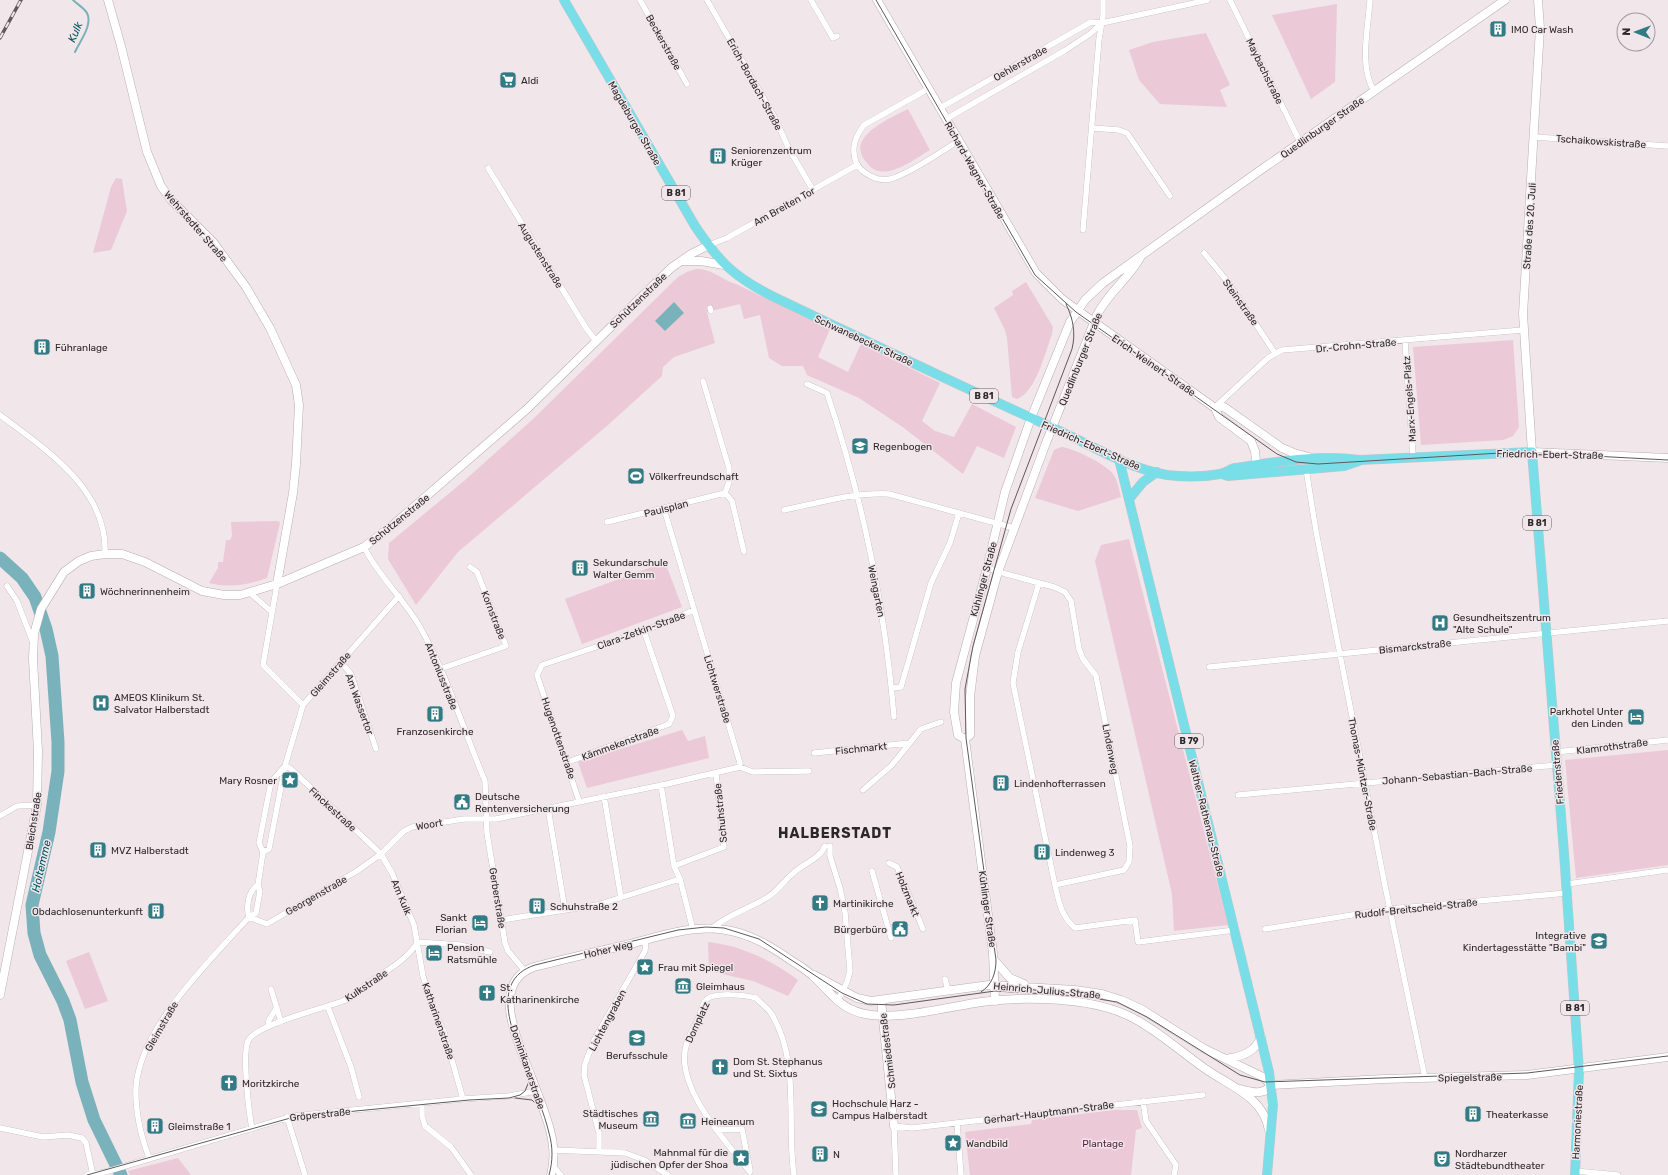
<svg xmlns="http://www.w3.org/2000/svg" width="1668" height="1175" font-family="Rubik,sans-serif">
<rect width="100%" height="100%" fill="#f1e6ea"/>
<!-- green -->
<path fill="#ebc9d7" d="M1337,4L1335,82L1311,99L1272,15Z
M1206,33L1230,85L1220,90L1227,107L1160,104L1139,80L1129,50L1153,42Z
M908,109L930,150C918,157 902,169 889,171C880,173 872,170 867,163C843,137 891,118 908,109Z
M116,178L122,179L127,211L111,250L93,253L111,187Z
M696,269C713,269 720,279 736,284L830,329L818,357L848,372L861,344L940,383L922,421L935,431L954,437L972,404L1016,427L1004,458L977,446L963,474L904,428L859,398L807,375L803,366H782L769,358L760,315L744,319L740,304L707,312L715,343L674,357L663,367L662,376L608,425L458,552L416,605L388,559L389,543L464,481L532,420L678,277L687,272Z
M1026,282L1053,327L1052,334C1045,353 1036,392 1017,399L1012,397L1007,338L1005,330L994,308L1013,295L1012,291Z
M1513,340L1519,427L1513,436L1503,440L1421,445L1413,347Z
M1061,447C1073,448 1106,464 1113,474C1118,480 1119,490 1121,497L1078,511L1035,498L1054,450Z
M278,521L280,523L267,578C248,585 229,588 209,583L218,568V562H223L226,540H230L232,536L231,522Z
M1129,539L1228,925L1174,931L1172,894L1095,561L1101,545Z
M665,562L682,607L582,644L565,599Z
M682,730L688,741L705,736L709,758L587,788L578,762Z
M1668,750V865L1576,878L1565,760Z
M708,942C742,946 771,960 798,980L788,996L753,981L709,971Z
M89,952L108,1001L85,1009L66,961Z
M1114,1110H1137L1142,1128L1136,1130L1131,1175H970L965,1132L1031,1124L1032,1120Z
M178,1158L191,1175H130L128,1171Z"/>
<!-- water -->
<path fill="#7ab2bb" d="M674,302L684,313L665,331L655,321Z"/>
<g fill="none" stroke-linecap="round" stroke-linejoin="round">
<!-- stream -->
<path stroke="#7ab2bb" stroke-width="2" d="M73,0C77,4 84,8 87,13C93,25 80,41 75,52"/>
<!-- river -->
<path stroke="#7ab2bb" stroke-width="13" d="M0,558L22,578L35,597L46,629L52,656L58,742V771L49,832L32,905L34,933L40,955L63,1001L70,1020L82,1082L94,1120L121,1175"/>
<!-- street casing -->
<g stroke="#b8aeb2" stroke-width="6">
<path id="street" d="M640,0L687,84
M707,0L775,118L789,149L813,190
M811,0L833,38L837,36
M1230,0L1300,142
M1370,0C1368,28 1359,67 1374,91
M928,89L864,125C855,137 851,148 856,162C861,174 879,182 890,179C907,175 943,151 958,141
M940,108L1091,22L1102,23
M946,119L1064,51L1090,34L1102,23L1208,0
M1092,128L1119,130L1127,133L1170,196
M1534,137L1668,146
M488,168L586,328L596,341
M1083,230L1099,39L1103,16V0
M709,245L727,238L857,165
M1204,253L1227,281L1275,353
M710,308L711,311
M1405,341L1413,457
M807,384L827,393C862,497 885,608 894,717
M1214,408L1268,358L1282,350L1523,330
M0,415C45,449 108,489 105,554
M1306,469L1316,531L1385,886L1425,1078
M725,493L732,501L744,552
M664,509L740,763V767
M784,510C819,503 853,492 889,494L1014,528
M607,522L725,493L729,482V468L703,381
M364,547C378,576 404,599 420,627C445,671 463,727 482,774L485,781L487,833L505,943L508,951L525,971
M987,568L1006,574L1054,587L1065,592L1071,601L1079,649L1083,659L1096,676L1130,846L1129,862L1124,870L1055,885
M1039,583L1018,652L1013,683L1055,885C1059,902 1061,916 1075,928L1135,920L1138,942L1235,930
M277,584L263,665L303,705
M7,586L17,601L32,640
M250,593L272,612
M399,596L303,705L285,766L290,768L381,854L392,873L414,925L423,976L435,1013L444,1032L463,1099
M340,661L351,674L376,749
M1209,667L1668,621
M440,669L506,646L477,572L470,567
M892,688L901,687L931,583L950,543L959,513
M1556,752L1668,740
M814,753L909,743
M568,762L669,724L673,716L644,631
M740,767L753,772L809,771
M661,785L674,866
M863,790L892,765L921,729L941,722
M1238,795L1557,765
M604,796L621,898
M579,801L537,675L542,665L644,631L694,610
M548,808L565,910
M0,816L17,806L37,805
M830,846V856L840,888L845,912L850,971L847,982L837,1002
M889,863L897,867L923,929
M872,871L891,938
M680,879L693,930
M1567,884L1668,870
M258,885C248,891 246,907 249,917L256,913L260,891L258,885L263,852L259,843L271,782L285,766L269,849L263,852
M501,920L597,905L680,879L674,866L724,847L716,773
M711,929C728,914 749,909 768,897C779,890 786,878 797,870C806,863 821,857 825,846
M1265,929L1389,909L1567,893
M418,942L460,945L490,952
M945,979L948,990
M271,989L281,1022
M328,1007L351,1067L359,1097
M268,1026L269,1020L277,1007
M1143,1101L1146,1121L1176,1165L1174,1175
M422,1104V1116L425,1126L451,1147L471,1175
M287,1117L305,1175
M957,1123L961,1175
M0,1128L43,1137L68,1135L82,1138L86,1143L93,1175
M252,1129C249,1113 242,1054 248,1041C255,1024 328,1008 348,999C354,996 359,990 364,986C384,972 405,962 418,942
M716,1130L742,1129L750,1170
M553,1150L625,1153L644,1160L668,1175
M599,1152V1133L584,1075L585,1064L594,1040L645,951L646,939
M149,1158C141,1136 135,1111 136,1087C140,1027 211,960 249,917L267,924L357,871L381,854L404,831L412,827L464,819H496L667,784L740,767
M553,1166L561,1175
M1575,1171L1618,1175
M750,1172C726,1142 679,1091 685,1051C687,1037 694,1029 699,1017C701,1012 702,1004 706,1000C713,992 746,995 756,998C761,1003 767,1008 771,1013C801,1062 786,1122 794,1175
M87,1175L105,1172L293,1116L463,1099L509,1096L536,1091
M896,1175L894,1126L912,1128L1203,1095"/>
</g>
<!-- secondary casing -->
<g stroke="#b8aeb2" stroke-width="9">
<path id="secondary" d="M108,0L121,46L147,152L161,186L171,200L213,242L246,287L270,328L296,385L299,405L296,464L293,493L277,584
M877,0L1036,273L1062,299L1077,310L1215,408L1219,417L1251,441L1255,451L1257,471
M1538,0L1540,28L1523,314L1532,452L1668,458
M682,261H701L724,265
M1215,408L1224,407L1282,448L1294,453L1309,457
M965,739L970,735V697L975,656L998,572L1046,443L1097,315C1108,293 1128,279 1140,258
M994,960L1010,978L1024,984
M814,975L857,998L871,1001L989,985L1075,990L1102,994L1121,1000L1141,1009L1203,1048L1263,1077L1271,1085
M0,995L37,805L38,751L33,659L34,634L41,609L64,572L79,561L91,556L105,554H122L145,562L202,591L224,595H240L277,584L364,547L393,525L527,409L671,268L691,254L709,245
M881,1000L894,1126
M995,1001L993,953L965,739L958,735L954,712L956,683L987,568L1005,492L1031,418L1070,322L1085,300L1103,283L1255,174L1505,0
M1226,1059C1242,1056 1255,1053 1261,1037
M1271,1085L1384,1079L1527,1075L1668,1057
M1240,1089C1251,1092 1264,1096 1271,1085
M551,1175C555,1160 554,1145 550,1130C544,1108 535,1087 527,1066C516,1037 491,982 534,967C565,959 595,952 626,945C658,937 692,924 726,930C751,934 772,947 792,961C799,965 806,970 812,975C833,994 840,1011 871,1015C901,1019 950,1007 981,1002C1024,996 1094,997 1133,1018C1160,1032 1182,1053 1207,1070C1232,1087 1263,1097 1269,1130"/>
</g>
<!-- primary casing -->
<g stroke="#c8c7c7" stroke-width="10">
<path id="primary" d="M564,0L695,226C720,263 734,277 774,297C866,341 958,385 1051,427C1088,443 1126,468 1167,475C1184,477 1204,477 1220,474C1226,473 1230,469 1235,468C1276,462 1319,454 1360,460L1532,452L1564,853L1579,1070L1575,1175
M1119,459L1269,1072L1273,1105L1267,1175
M1222,474L1228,476L1344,466L1359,461
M1129,499L1143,482L1157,472"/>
</g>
<!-- street -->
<use href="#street" stroke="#fff" stroke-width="5.5"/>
<!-- secondary -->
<use href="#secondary" stroke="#fff" stroke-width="8"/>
<!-- primary -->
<use href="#primary" stroke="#7adee9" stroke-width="9"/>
<!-- tram -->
<path stroke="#5f595b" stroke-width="1" d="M876,0L1035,275L1076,312L1277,454L1296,462L1318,464L1517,452L1668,460
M981,992C992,985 996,973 996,960L966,738L965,689L973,646L1011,509L1072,349C1076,333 1073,318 1066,304
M515,1098L532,1100L540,1108
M87,1175L294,1117L469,1100L509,1098L520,1095L525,1091L531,1077
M549,1175C553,1161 553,1147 549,1133C544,1112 535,1092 528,1072C516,1040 486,981 535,965L678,930L706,927L724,928L759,939L842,993L867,1004L894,1005L995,991L1081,996L1117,1002L1147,1017L1240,1075L1265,1082L1527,1073L1668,1056"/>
<!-- rail casing -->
<g stroke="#5f595b" stroke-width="3.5">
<path id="rail" d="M0,38L21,0"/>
</g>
<!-- rail -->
<use href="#rail" stroke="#f1e6ea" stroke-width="2" stroke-dasharray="6" stroke-linecap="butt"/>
</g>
<!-- icons -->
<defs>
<g id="building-square" transform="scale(0.9)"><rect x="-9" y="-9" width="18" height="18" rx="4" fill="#337b84" stroke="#f1e6ea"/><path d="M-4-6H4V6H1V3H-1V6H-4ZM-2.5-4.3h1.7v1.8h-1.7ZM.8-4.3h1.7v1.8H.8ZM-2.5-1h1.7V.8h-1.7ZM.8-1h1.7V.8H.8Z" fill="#fff"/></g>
<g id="supermarket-square" transform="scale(0.9)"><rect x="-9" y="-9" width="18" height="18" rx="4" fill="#337b84" stroke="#f1e6ea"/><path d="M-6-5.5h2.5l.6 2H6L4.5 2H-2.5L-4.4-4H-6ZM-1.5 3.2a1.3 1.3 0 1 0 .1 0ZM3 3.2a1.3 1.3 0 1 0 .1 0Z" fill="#fff"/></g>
<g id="school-square" transform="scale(0.9)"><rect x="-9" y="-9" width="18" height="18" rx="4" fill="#337b84" stroke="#f1e6ea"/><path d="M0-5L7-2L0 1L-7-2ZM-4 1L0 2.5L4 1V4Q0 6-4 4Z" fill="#fff"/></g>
<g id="stadium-square" transform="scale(0.9)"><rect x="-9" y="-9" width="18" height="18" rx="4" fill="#337b84" stroke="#f1e6ea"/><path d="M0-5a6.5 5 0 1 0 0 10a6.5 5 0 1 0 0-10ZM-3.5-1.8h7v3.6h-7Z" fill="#fff"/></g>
<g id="hospital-square" transform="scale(0.9)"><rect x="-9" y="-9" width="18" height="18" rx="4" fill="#337b84" stroke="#f1e6ea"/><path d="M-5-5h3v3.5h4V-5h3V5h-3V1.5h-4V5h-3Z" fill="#fff"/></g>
<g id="hotel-square" transform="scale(0.9)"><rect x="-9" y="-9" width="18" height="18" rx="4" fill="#337b84" stroke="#f1e6ea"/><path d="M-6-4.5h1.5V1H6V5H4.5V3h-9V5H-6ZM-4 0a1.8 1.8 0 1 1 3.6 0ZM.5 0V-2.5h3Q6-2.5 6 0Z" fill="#fff"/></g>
<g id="sight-square" transform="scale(0.9)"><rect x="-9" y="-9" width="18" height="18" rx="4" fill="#337b84" stroke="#f1e6ea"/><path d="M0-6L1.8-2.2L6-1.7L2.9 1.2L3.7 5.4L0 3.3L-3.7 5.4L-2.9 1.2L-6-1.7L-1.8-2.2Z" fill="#fff"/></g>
<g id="civic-square" transform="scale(0.9)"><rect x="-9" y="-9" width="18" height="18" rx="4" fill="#337b84" stroke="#f1e6ea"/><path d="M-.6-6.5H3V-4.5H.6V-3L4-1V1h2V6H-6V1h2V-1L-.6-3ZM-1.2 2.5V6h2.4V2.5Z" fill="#fff"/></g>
<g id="church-square" transform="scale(0.9)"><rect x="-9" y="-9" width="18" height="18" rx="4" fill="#337b84" stroke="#f1e6ea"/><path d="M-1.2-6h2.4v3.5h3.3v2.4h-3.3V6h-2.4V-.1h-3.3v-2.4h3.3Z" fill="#fff"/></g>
<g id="museum-square" transform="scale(0.9)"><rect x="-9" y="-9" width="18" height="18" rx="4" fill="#337b84" stroke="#f1e6ea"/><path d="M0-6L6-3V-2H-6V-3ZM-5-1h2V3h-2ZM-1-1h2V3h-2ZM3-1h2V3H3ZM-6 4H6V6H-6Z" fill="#fff"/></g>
<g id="university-square" transform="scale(0.9)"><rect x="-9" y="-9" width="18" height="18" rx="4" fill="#337b84" stroke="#f1e6ea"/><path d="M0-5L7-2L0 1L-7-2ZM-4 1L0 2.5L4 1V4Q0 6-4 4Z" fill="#fff"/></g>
<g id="theatre-square" transform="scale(0.9)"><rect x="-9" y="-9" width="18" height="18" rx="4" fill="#337b84" stroke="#f1e6ea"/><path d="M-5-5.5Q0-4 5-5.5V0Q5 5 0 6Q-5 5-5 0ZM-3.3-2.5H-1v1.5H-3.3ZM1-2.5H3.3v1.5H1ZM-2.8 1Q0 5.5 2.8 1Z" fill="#fff"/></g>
</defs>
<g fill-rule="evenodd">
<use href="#building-square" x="1498" y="29"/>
<use href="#supermarket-square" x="508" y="80"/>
<use href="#building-square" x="718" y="156"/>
<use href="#building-square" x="42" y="347"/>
<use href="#school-square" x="860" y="446"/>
<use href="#stadium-square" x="636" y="476"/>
<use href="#building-square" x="580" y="568"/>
<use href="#building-square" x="87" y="591"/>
<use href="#hospital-square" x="1440" y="623"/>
<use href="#hospital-square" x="101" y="703"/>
<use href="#building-square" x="435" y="714"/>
<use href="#hotel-square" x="1636" y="717"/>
<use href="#sight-square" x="290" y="780"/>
<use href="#building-square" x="1001" y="783"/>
<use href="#civic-square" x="462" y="802"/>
<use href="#building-square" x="98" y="850"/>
<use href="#building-square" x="1042" y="852"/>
<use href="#church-square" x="820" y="903"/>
<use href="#building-square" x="537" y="906"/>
<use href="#building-square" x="156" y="911"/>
<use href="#hotel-square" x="480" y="923"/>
<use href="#civic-square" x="900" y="929"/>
<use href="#school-square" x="1599" y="941"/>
<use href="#hotel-square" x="434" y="953"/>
<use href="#sight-square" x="645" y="967"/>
<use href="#museum-square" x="683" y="986"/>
<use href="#church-square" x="487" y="993"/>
<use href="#school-square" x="637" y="1038"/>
<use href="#church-square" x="720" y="1067"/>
<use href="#church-square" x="229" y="1083"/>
<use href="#university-square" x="819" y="1109"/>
<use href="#building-square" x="1473" y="1114"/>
<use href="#museum-square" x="651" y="1119"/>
<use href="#museum-square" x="688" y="1121"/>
<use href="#building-square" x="155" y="1126"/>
<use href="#sight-square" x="953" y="1143"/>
<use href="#building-square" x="820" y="1154"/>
<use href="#sight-square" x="741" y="1158"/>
<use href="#theatre-square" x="1442" y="1159"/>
</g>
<g text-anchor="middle" stroke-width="3" stroke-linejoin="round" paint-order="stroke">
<!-- shield labels -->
<g fill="#f1e6ea" stroke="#676163" stroke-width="1">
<rect x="662" y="186" width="28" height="14" rx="3"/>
<rect x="970" y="389" width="28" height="14" rx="3"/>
<rect x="1523" y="516" width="28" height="14" rx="3"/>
<rect x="1175" y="734" width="28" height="14" rx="3"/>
<rect x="1561" y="1001" width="28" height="14" rx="3"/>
</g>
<g font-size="9" font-weight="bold" fill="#2c2829">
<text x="676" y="196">B 81</text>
<text x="984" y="399">B 81</text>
<text x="1537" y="526">B 81</text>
<text x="1189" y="744">B 79</text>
<text x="1575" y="1011">B 81</text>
</g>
<!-- poi labels -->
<g font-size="10" fill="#2c2829" stroke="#f1e6ea" text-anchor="start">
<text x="1511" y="33">IMO Car Wash</text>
<text x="521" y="84">Aldi</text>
<text x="731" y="154">Seniorenzentrum<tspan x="731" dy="12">Krüger</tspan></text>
<text x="55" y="351">Führanlage</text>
<text x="873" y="450">Regenbogen</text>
<text x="649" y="480">Völkerfreundschaft</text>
<text x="593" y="566">Sekundarschule<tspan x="593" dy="12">Walter Gemm</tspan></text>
<text x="100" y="595">Wöchnerinnenheim</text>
<text x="1453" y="621">Gesundheitszentrum<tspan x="1453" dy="12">"Alte Schule"</tspan></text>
<text x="114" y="701">AMEOS Klinikum St.<tspan x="114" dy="12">Salvator Halberstadt</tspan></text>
<text x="1623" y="715" text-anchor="end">Parkhotel Unter<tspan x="1623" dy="12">den Linden</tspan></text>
<text x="435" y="735" text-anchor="middle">Franzosenkirche</text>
<text x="277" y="784" text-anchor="end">Mary Rosner</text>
<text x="1014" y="787">Lindenhofterrassen</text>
<text x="475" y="800">Deutsche<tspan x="475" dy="12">Rentenversicherung</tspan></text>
<text x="111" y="854">MVZ Halberstadt</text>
<text x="1055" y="856">Lindenweg 3</text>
<text x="833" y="907">Martinikirche</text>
<text x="550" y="910">Schuhstraße 2</text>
<text x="143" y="915" text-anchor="end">Obdachlosenunterkunft</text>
<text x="467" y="921" text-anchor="end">Sankt<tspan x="467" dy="12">Florian</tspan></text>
<text x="887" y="933" text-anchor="end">Bürgerbüro</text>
<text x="1586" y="939" text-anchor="end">Integrative<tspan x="1586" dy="12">Kindertagesstätte "Bambi"</tspan></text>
<text x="447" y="951">Pension<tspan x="447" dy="12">Ratsmühle</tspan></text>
<text x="658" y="971">Frau mit Spiegel</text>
<text x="696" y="990">Gleimhaus</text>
<text x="500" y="991">St.<tspan x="500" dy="12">Katharinenkirche</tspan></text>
<text x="637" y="1059" text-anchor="middle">Berufsschule</text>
<text x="733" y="1065">Dom St. Stephanus<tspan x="733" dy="12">und St. Sixtus</tspan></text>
<text x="242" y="1087">Moritzkirche</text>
<text x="832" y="1107">Hochschule Harz -<tspan x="832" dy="12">Campus Halberstadt</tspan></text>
<text x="638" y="1117" text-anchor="end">Städtisches<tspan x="638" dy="12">Museum</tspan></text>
<text x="1486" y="1118">Theaterkasse</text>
<text x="701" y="1125">Heineanum</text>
<text x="168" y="1130">Gleimstraße 1</text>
<text x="966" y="1147">Wandbild</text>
<text x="728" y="1156" text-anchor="end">Mahnmal für die<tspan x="728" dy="12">jüdischen Opfer der Shoa</tspan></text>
<text x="1455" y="1157">Nordharzer<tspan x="1455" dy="12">Städtebundtheater</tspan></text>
<text x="833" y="1158">N</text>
</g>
<!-- street labels -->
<g font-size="10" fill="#2c2829" stroke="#f1e6ea">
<text transform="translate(664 42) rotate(61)" y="4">Beckerstraße</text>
<text transform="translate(1020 63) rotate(-30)" y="4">Oehlerstraße</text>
<text transform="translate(1265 71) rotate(64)" y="4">Maybachstraße</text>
<text transform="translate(755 84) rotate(61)" y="4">Erich-Bordach-Straße</text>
<text transform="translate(635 123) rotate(60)" y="4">Magdeburger Straße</text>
<text transform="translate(1322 127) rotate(-35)" y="4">Quedlinburger Straße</text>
<text transform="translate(1601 141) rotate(4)" y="4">Tschaikowskistraße</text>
<text transform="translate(975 170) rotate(60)" y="4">Richard-Wagner-Straße</text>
<text transform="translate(784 206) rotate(-29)" y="4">Am Breiten Tor</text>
<text transform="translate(196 226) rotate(49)" y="4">Wehrstedter Straße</text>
<text transform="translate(1529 226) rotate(-86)" y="4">Straße des 20. Juli</text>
<text transform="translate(541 255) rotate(58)" y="4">Augustenstraße</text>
<text transform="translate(638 300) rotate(-44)" y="4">Schützenstraße</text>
<text transform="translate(1241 302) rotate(55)" y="4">Steinstraße</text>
<text transform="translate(864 340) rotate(25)" y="4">Schwanebecker Straße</text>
<text transform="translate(1356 345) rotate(-5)" y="4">Dr.-Crohn-Straße</text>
<text transform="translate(1080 359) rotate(-68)" y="4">Quedlinburger Straße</text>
<text transform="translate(1154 365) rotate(35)" y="4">Erich-Weinert-Straße</text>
<text transform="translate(1409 399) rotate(-94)" y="4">Marx-Engels-Platz</text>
<text transform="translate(1091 445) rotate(24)" y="4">Friedrich-Ebert-Straße</text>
<text transform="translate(1550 454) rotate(1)" y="4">Friedrich-Ebert-Straße</text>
<text transform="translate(666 508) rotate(-14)" y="4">Paulsplan</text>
<text transform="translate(399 519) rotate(-39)" y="4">Schützenstraße</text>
<text transform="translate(983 579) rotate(-75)" y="4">Kühlinger Straße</text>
<text transform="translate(877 591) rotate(79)" y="4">Weingarten</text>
<text transform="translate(494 615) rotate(69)" y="4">Kornstraße</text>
<text transform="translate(641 630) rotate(-20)" y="4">Clara-Zetkin-Straße</text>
<text transform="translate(1415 646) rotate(-6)" y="4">Bismarckstraße</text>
<text transform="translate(330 674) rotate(-49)" y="4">Gleimstraße</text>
<text transform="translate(442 676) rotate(68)" y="4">Antoniusstraße</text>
<text transform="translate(718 689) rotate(73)" y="4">Lichtwerstraße</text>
<text transform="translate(360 704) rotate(70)" y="4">Am Wassertor</text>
<text transform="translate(559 738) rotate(71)" y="4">Hugenottenstraße</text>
<text transform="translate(620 743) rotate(-20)" y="4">Kämmekenstraße</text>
<text transform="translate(1612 746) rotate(-7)" y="4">Klamrothstraße</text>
<text transform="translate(861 748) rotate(-6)" y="4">Fischmarkt</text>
<text transform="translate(1111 749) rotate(79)" y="4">Lindenweg</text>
<text transform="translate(1557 772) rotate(-95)" y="4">Friedenstraße</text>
<text transform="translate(1363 774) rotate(79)" y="4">Thomas-Müntzer-Straße</text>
<text transform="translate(1457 774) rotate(-5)" y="4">Johann-Sebastian-Bach-Straße</text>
<text transform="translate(333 809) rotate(43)" y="4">Finckestraße</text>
<text transform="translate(720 813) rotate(-96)" y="4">Schuhstraße</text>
<text transform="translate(1207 818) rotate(76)" y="4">Walther-Rathenau-Straße</text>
<text transform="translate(33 821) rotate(-81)" y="4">Bleichstraße</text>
<text transform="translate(429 824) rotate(-10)" y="4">Woort</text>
<text transform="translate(908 894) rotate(68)" y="4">Holzmarkt</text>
<text transform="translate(316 895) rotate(-30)" y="4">Georgenstraße</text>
<text transform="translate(402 897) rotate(67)" y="4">Am Kulk</text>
<text transform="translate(498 898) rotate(81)" y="4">Gerberstraße</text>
<text transform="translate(1416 908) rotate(-6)" y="4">Rudolf-Breitscheid-Straße</text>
<text transform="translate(988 909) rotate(82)" y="4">Kühlinger Straße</text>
<text transform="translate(608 949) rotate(-13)" y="4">Hoher Weg</text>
<text transform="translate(366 985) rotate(-34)" y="4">Kulkstraße</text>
<text transform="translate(1047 990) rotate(5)" y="4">Heinrich-Julius-Straße</text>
<text transform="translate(607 1020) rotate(-62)" y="4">Lichtengraben</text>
<text transform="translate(439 1021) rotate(71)" y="4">Katharinenstraße</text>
<text transform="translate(697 1022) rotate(-65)" y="4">Domplatz</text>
<text transform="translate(161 1026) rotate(-60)" y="4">Gleimstraße</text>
<text transform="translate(887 1051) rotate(-97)" y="4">Schmiedestraße</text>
<text transform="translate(528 1067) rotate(71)" y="4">Dominikanerstraße</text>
<text transform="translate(1470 1077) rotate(-1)" y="4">Spiegelstraße</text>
<text transform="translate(1049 1112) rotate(-7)" y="4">Gerhart-Hauptmann-Straße</text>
<text transform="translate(320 1114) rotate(-6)" y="4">Gröperstraße</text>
<text transform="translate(1577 1122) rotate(-87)" y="4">Harmoniestraße</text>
</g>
<!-- park labels -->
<g font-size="10" fill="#5a223f" stroke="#f1e6ea">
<text x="1103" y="1147">Plantage</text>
</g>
<!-- water labels -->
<g font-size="11" font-style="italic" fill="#005660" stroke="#f1e6ea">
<text transform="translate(75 32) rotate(-67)" y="4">Kulk</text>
<text transform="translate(41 866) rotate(-77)" y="4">Holtemme</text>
</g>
<!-- district labels -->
<g font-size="14" font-weight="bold" letter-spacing="1" fill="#2c2829" stroke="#f1e6ea">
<text x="835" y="838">HALBERSTADT</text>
</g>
</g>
<!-- north arrow -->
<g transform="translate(1636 32) rotate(271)"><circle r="19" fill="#f1e6ea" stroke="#a29a9d"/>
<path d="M0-3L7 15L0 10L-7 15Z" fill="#337b84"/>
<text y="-6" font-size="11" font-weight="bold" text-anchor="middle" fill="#2c2829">N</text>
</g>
</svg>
